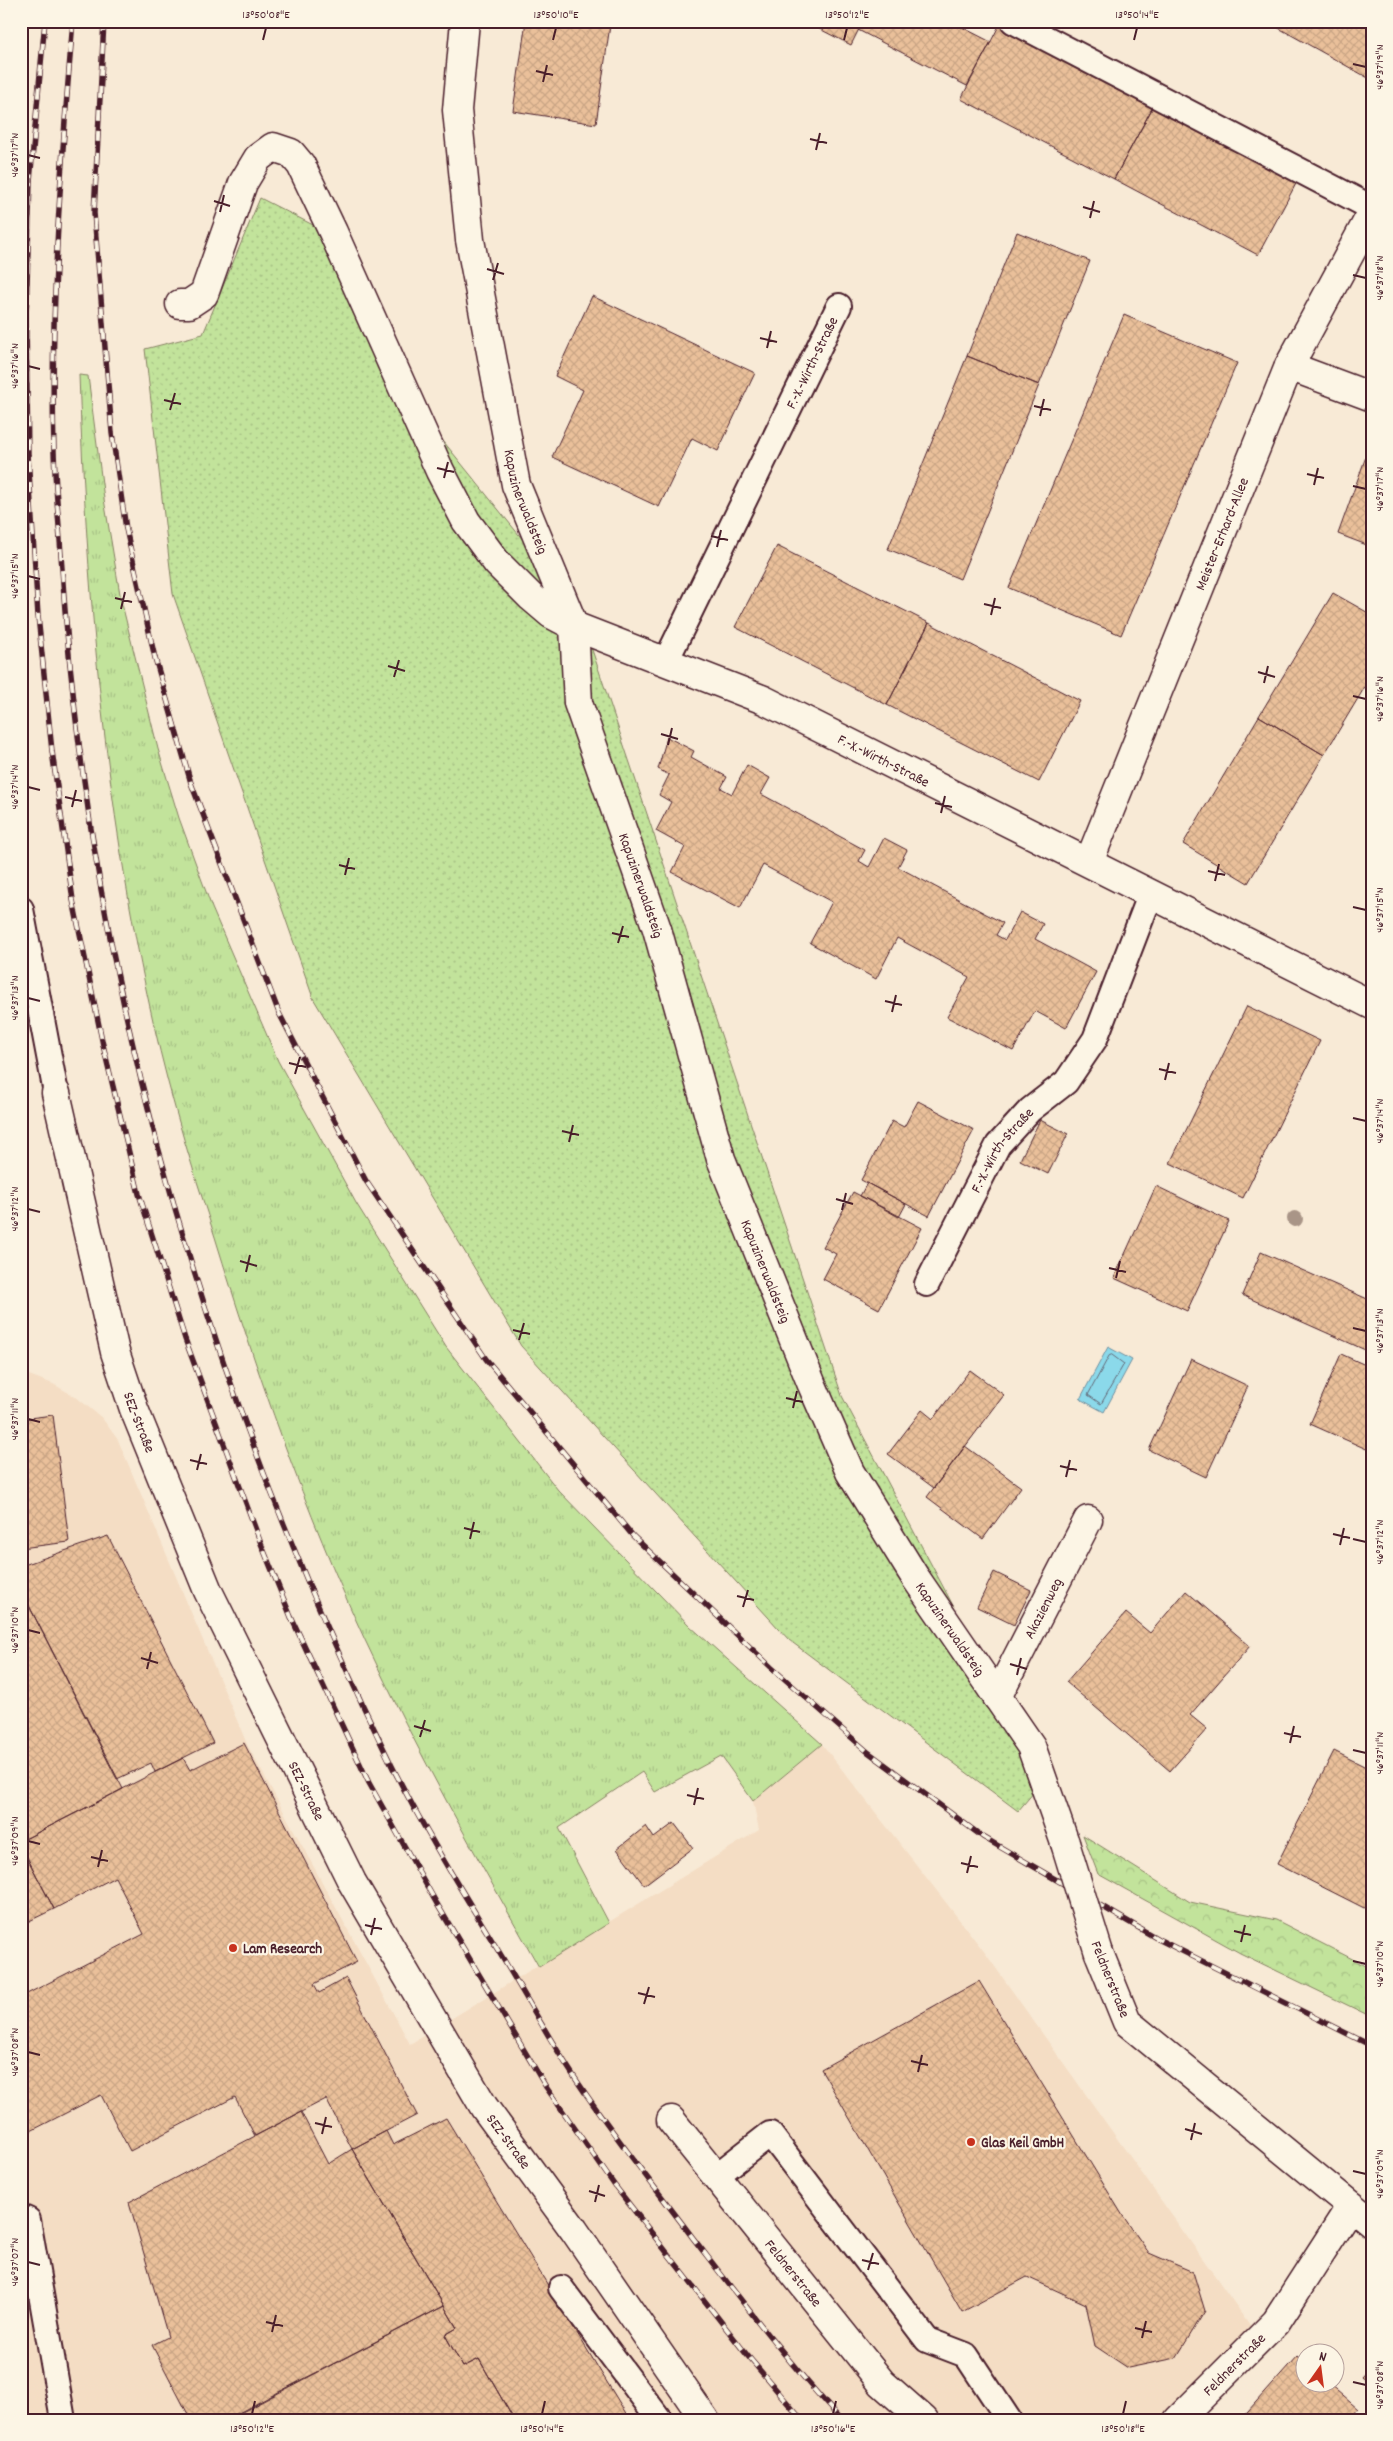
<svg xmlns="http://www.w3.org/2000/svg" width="1393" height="2441" font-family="Dekko,sans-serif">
<defs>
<pattern id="grass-tufts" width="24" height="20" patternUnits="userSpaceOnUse" patternTransform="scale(1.25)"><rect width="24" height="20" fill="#c2e39b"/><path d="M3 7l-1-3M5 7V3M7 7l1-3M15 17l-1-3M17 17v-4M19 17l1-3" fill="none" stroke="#a8c286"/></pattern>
<pattern id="forest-crowns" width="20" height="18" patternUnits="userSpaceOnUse" patternTransform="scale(1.25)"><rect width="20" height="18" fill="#c2e39b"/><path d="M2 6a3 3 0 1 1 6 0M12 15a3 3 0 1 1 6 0" fill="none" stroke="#a8c286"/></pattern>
<pattern id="garden-dots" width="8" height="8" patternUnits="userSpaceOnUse" patternTransform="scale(1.25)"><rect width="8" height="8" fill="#c2e39b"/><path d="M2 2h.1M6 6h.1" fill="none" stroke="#a8c286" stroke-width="1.8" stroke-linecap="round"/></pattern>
<pattern id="building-cross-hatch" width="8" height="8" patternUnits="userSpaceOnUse" patternTransform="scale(1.25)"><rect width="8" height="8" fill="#eac09a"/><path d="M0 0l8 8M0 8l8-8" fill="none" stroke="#caa585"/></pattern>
</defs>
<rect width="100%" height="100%" fill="#f8ead6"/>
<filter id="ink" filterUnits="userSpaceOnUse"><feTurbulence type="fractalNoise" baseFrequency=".02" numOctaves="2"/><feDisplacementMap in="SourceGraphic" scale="10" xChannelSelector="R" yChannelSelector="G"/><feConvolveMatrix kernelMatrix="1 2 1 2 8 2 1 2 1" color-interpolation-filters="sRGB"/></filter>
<g filter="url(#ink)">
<!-- built -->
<path fill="#f4ddc4" d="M21,1372L53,1384L76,1397L102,1418L118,1440L247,1744L410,2044L759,1830L753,1801L822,1744L983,1950L1252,2328L1162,2420H21Z"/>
<!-- grass -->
<path fill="url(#grass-tufts)" stroke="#868163" d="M79,375L88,376L104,499L121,600L158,749L179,818L212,908L278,1061L356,1203L446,1347L558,1490L690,1626L822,1744L753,1801L721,1756L655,1792L642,1772L559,1828L609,1923L539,1967C478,1859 417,1752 365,1640C305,1510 257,1374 215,1237C201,1194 187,1152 175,1108C154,1033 138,955 125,878C97,711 85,544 79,375Z"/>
<!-- forest -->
<path fill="url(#forest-crowns)" stroke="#868163" d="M1083,1835L1190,1902L1276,1920L1372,1969V2017L1240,1953L1098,1874Z"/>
<!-- garden -->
<path fill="url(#garden-dots)" stroke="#868163" d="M260,198L315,226L427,421L578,608L842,1396L1045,1779L1018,1811L789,1640L521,1346L313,998L173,594L145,349L203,334Z"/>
<!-- water -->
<path fill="#8bd9ea" stroke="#718f9e" d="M1108,1347L1132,1360L1104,1412L1080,1399Z"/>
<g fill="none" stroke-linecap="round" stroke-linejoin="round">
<!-- shore -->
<path stroke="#646977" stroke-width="1" d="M1112,1355L1124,1364L1101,1404L1088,1395L1109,1356Z"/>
</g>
<!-- building -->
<path fill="url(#building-cross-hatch)" stroke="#4a1f2b" d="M526,21H580L610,25L596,124L513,111Z
M804,21H863L851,45Z
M863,21H950L991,42L967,86L858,30Z
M1266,21H1372V80Z
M1001,22L1155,103L1114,179L961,99Z
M1155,103L1299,178L1258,255L1114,179Z
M1017,232L1090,261L1039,385L967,356Z
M592,296L755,373L718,451L692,438L659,507L552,457L583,390L555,376Z
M1124,315L1237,363L1121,635L1009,588Z
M967,356L1039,385L960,579L888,549Z
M1368,451L1372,452V547L1338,534Z
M777,546L929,623L887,705L735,627Z
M1333,593L1372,615V675L1324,755L1259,716Z
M929,623L1080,701L1039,782L887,705Z
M1259,716L1324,755L1248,883L1183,844Z
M667,737L694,751L691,757L727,777L721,788L732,794L747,765L770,778L761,794L865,850L859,861L869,867L884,838L907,850L898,867L1003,923L996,935L1005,940L1020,912L1043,924L1035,939L1096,972L1066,1028L1035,1011L1013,1051L947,1017L969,977L897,938L876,979L810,943L832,902L763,865L740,908L672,872L685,847L656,831L671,802L659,795L669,775L658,769Z
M1247,1006L1320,1041L1243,1198L1170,1163Z
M918,1101L974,1130L929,1216L861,1180L892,1121L904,1127Z
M1040,1120L1068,1134L1048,1174L1020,1160Z
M867,1183L906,1204L899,1217L860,1196Z
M1156,1186L1229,1221L1187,1311L1114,1278Z
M853,1192L922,1228L879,1309L823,1279L836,1254L823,1247Z
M1261,1252L1372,1301V1353L1242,1295Z
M1341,1354L1372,1368L1371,1451L1310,1424Z
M1191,1359L1248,1386L1206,1477L1149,1450Z
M970,1370L1004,1395L934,1488L888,1454L922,1410L933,1419Z
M53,1415L69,1542L21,1548V1419Z
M965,1446L1021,1487L983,1539L927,1497Z
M108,1536L213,1743L155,1772L151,1763L117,1779L21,1590V1566Z
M994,1572L1031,1590L1014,1625L977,1607Z
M21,1590L123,1789L21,1841Z
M1186,1591L1250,1646L1190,1715L1207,1729L1170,1771L1066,1682L1126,1613L1150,1633Z
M244,1743L357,1962L314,1984L319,1993L346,1978L417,2115L352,2149L326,2099L255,2136L235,2097L130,2151L101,2095L21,2136V1997L144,1934L115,1877L54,1909L21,1846V1841L183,1758L190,1770Z
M1334,1751L1372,1770V1912L1277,1864Z
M674,1823L693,1848L644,1885L617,1849L646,1826L654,1838Z
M21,1846L54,1909L21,1925Z
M979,1981L1123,2216L1149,2253L1193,2272L1205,2311L1176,2358L1128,2368L1095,2346L1086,2304L1027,2277L962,2312L821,2069Z
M301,2112L328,2164L352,2149L444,2306L225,2420H191L152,2345L168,2337L129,2202Z
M446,2118L630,2420H514L479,2359L463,2367L445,2335L457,2328L352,2149L386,2131L393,2145Z
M444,2306L457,2328L445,2335L463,2367L479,2359L514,2420H227Z
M1297,2356L1306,2363V2384H1329L1358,2409L1349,2420H1240Z
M1372,2365V2387L1361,2377Z"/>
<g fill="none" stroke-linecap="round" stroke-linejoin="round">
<!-- lane casing -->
<g stroke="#4a1f2b" stroke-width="28">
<g id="lane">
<path d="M1013,21L1372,208"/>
<path id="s1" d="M666,661L839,306"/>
<path d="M21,909L56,1093"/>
<path id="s2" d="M927,1284L998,1145L1030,1110L1066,1082L1095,1039L1151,893"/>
<path d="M715,2177L770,2134L927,2340L966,2355L1009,2420"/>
<path d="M21,2217L28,2220L63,2420"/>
<path d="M561,2288L660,2420"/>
</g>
</g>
<!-- street casing -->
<g stroke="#4a1f2b" stroke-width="31">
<g id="street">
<path id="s3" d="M465,21L457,110L470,240L516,485L574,626L578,703L657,929L721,1159L812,1385L850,1472L915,1577L1031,1746L1065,1843"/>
<path id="s4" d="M180,304H189L204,294L243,183L258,158L273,147L291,153L301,165L333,232L440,471L466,521L497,563L531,597L551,614L574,626L764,700L1372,1005"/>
<path d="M1289,366L1372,397"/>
<path id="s5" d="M1089,862L1289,366L1372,213"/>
<path id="s6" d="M56,1093L115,1352L134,1409L208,1591L352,1882L484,2107L574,2230L705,2420"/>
<path id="s7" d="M997,1697L1088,1520"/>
<path d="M1099,1953L1127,2022L1372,2223"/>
<path id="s8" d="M671,2120L882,2383L924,2420"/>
<path id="s9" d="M1178,2420L1276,2322L1351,2206"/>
</g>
</g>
<!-- lane -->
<use href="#lane" stroke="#fcf5e5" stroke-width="24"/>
<!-- street -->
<use href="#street" stroke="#fcf5e5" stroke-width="28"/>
<!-- rail casing -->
<g stroke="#4a1f2b" stroke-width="5.5">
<path id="rail" d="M45,21L30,181L26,320L28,455L38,616L52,751L73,900L103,1045L139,1194L185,1339L260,1541L291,1617L369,1783L437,1904L546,2087L615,2186L747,2355L802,2420
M73,21C61,164 50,307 54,451C55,485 59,520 61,555C88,980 204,1384 392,1766C423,1828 460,1888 496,1947C523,1991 548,2038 577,2081C613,2135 654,2186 693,2238C741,2300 788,2362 841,2420
M104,21L94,213L112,433L126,529L155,658L191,783L279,1013L366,1181L486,1359L633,1536L771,1667L868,1752L983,1837L1158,1939L1372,2046"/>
</g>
<!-- rail -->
<use href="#rail" stroke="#fcf5e5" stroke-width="4" stroke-dasharray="11" stroke-linecap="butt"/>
<!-- street-bridge casing -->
<g stroke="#4a1f2b" stroke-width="31" stroke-linecap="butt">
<path id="street-bridge" d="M1065,1843L1099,1953"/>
</g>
<!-- street-bridge -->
<use href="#street-bridge" stroke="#fcf5e5" stroke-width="28"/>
</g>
<!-- trees -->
<circle fill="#a99587" cx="1295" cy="1219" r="8"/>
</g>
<!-- ticks -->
<path fill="none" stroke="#4a1f2b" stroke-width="2" d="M263,40L266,28M553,40L556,28M844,40L847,28M1134,40L1137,28M1353,64L1366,67M536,71L553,75M543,82L547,65M810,139L827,143M816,150L820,133M28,155L40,158M214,201L230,206M1083,207L1100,212M220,212L224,195M1090,218L1094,201M487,269L504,274M1353,275L1366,278M493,280L498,263M760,338L777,342M767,348L771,331M28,366L40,369M164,400L181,404M1034,406L1051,410M170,410L175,393M1040,416L1044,399M437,468L454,472M1307,474L1324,478M444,478L448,462M1314,485L1318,468M1353,486L1366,489M711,536L728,540M717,547L721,530M28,576L40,579M115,598L132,602M984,604L1001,608M121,609L125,592M991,615L995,598M388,666L405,671M1258,672L1275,677M394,677L399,660M1264,683L1268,666M1353,696L1366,699M661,734L678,739M668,745L672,728M28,787L40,790M65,797L82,801M935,803L952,807M72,807L76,790M941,813L945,796M339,865L355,869M1208,871L1225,875M345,875L349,858M1215,881L1219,864M1353,907L1366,910M612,933L629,937M618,943L623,926M28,998L40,1001M885,1001L902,1005M892,1012L896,995M289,1063L306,1067M1159,1069L1176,1073M295,1074L300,1057M1165,1080L1169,1063M1353,1118L1366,1121M562,1131L579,1135M569,1142L573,1125M836,1199L853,1204M28,1209L40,1212M842,1210L846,1193M240,1261L257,1266M1109,1268L1126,1272M246,1272L250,1255M1116,1278L1120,1261M1353,1328L1366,1331M513,1330L530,1334M519,1340L524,1323M786,1398L803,1402M793,1408L797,1391M28,1419L40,1422M190,1460L207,1464M1060,1466L1077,1470M197,1470L201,1454M1066,1477L1070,1460M464,1528L480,1532M1333,1534L1350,1538M470,1539L474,1522M1353,1539L1366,1542M1340,1545L1344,1528M737,1596L754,1600M743,1607L748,1590M28,1630L40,1633M141,1658L158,1663M1010,1664L1027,1669M147,1669L151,1652M1017,1675L1021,1658M414,1726L431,1731M1284,1733L1301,1737M420,1737L425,1720M1290,1743L1294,1726M1353,1750L1366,1753M687,1795L704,1799M694,1805L698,1788M28,1841L40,1844M91,1857L108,1861M961,1863L978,1867M98,1867L102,1850M967,1873L971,1856M365,1925L382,1929M1234,1931L1251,1935M371,1935L375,1918M1241,1942L1245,1925M1353,1961L1366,1964M638,1993L655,1997M644,2004L649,1987M28,2052L40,2055M911,2061L928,2065M918,2072L922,2055M315,2123L332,2127M1185,2129L1202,2134M322,2134L326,2117M1191,2140L1195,2123M1353,2171L1366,2174M589,2191L605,2196M595,2202L599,2185M862,2260L879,2264M28,2262L40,2265M868,2270L873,2253M266,2322L283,2326M1135,2328L1152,2332M272,2332L276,2315M1142,2338L1146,2321M1353,2382L1366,2385M252,2414L255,2401M542,2414L545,2401M833,2414L836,2401M1123,2414L1126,2401"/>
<!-- markers -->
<g fill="#c8321e" stroke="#fcf5e5" stroke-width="2">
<circle cx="233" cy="1948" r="5"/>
<circle cx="971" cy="2142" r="5"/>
</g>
<g text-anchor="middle" stroke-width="4.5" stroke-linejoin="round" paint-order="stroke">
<!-- street labels -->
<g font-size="15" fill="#4a1f2b" stroke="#fcf5e5">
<text dy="5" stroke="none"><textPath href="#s1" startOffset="332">F.-X.-Wirth-Straße</textPath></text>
<text dy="5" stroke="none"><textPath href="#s3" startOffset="488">Kapuzinerwaldsteig</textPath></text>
<text dy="5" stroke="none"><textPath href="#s5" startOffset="354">Meister-Erhard-Allee</textPath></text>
<text dy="5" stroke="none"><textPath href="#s4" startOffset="1110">F.-X.-Wirth-Straße</textPath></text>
<text dy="5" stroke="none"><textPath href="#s3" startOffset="892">Kapuzinerwaldsteig</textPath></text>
<text dy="5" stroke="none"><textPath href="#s2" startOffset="154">F.-X.-Wirth-Straße</textPath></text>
<text dy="5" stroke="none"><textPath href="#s3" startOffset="1298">Kapuzinerwaldsteig</textPath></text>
<text dy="5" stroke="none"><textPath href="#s6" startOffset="340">SEZ-Straße</textPath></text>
<text dy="5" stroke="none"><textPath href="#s7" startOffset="100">Akazienweg</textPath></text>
<text dy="5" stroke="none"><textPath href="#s3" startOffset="1702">Kapuzinerwaldsteig</textPath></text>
<text dy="5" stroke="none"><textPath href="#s6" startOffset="745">SEZ-Straße</textPath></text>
<text transform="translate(1111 1979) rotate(68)" y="5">Feldnerstraße</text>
<text dy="5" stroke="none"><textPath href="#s6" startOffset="1150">SEZ-Straße</textPath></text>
<text dy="5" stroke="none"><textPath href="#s8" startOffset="196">Feldnerstraße</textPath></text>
<text dy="5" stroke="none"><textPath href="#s9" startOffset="79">Feldnerstraße</textPath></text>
</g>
<!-- poi labels -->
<g font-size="15" font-weight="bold" fill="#4a1f2b" stroke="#fcf5e5" text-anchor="start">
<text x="243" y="1953">Lam Research</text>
<text x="981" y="2147">Glas Keil GmbH</text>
</g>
</g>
<!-- margin -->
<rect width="1393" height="2441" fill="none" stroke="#fcf5e5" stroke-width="55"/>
<!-- north arrow -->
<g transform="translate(1320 2368) rotate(14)"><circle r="24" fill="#fcf5e5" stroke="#b59f9b"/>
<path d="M0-4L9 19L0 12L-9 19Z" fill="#c8321e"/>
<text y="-8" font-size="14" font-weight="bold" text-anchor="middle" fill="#4a1f2b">N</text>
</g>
<rect x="28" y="28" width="1338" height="2386" fill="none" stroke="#4a1f2b" stroke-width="2"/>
<g font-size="12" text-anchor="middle" fill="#4a1f2b">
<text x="266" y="18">13°50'08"E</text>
<text x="556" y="18">13°50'10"E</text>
<text x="847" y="18">13°50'12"E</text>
<text x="1137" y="18">13°50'14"E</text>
<text transform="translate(1379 67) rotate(-90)" y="4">46°37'19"N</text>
<text transform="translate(14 155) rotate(-90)" y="4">46°37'17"N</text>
<text transform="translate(1379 278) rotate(-90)" y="4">46°37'18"N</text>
<text transform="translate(14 366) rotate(-90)" y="4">46°37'16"N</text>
<text transform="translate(1379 489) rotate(-90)" y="4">46°37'17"N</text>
<text transform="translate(14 576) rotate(-90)" y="4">46°37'15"N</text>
<text transform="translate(1379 699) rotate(-90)" y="4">46°37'16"N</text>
<text transform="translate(14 787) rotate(-90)" y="4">46°37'14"N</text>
<text transform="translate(1379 910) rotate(-90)" y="4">46°37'15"N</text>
<text transform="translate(14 998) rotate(-90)" y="4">46°37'13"N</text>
<text transform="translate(1379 1121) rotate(-90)" y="4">46°37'14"N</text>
<text transform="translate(14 1209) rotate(-90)" y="4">46°37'12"N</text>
<text transform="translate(1379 1331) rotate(-90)" y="4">46°37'13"N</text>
<text transform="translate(14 1419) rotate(-90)" y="4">46°37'11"N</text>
<text transform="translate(1379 1542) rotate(-90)" y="4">46°37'12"N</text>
<text transform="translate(14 1630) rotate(-90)" y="4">46°37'10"N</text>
<text transform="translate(1379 1753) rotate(-90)" y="4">46°37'11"N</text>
<text transform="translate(14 1841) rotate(-90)" y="4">46°37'09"N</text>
<text transform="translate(1379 1964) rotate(-90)" y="4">46°37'10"N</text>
<text transform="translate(14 2052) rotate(-90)" y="4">46°37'08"N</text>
<text transform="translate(1379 2174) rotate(-90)" y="4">46°37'09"N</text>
<text transform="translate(14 2262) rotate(-90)" y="4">46°37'07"N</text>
<text transform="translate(1379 2385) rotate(-90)" y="4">46°37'08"N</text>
<text x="252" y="2432">13°50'12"E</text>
<text x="542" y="2432">13°50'14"E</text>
<text x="833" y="2432">13°50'16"E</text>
<text x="1123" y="2432">13°50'18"E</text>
</g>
</svg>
